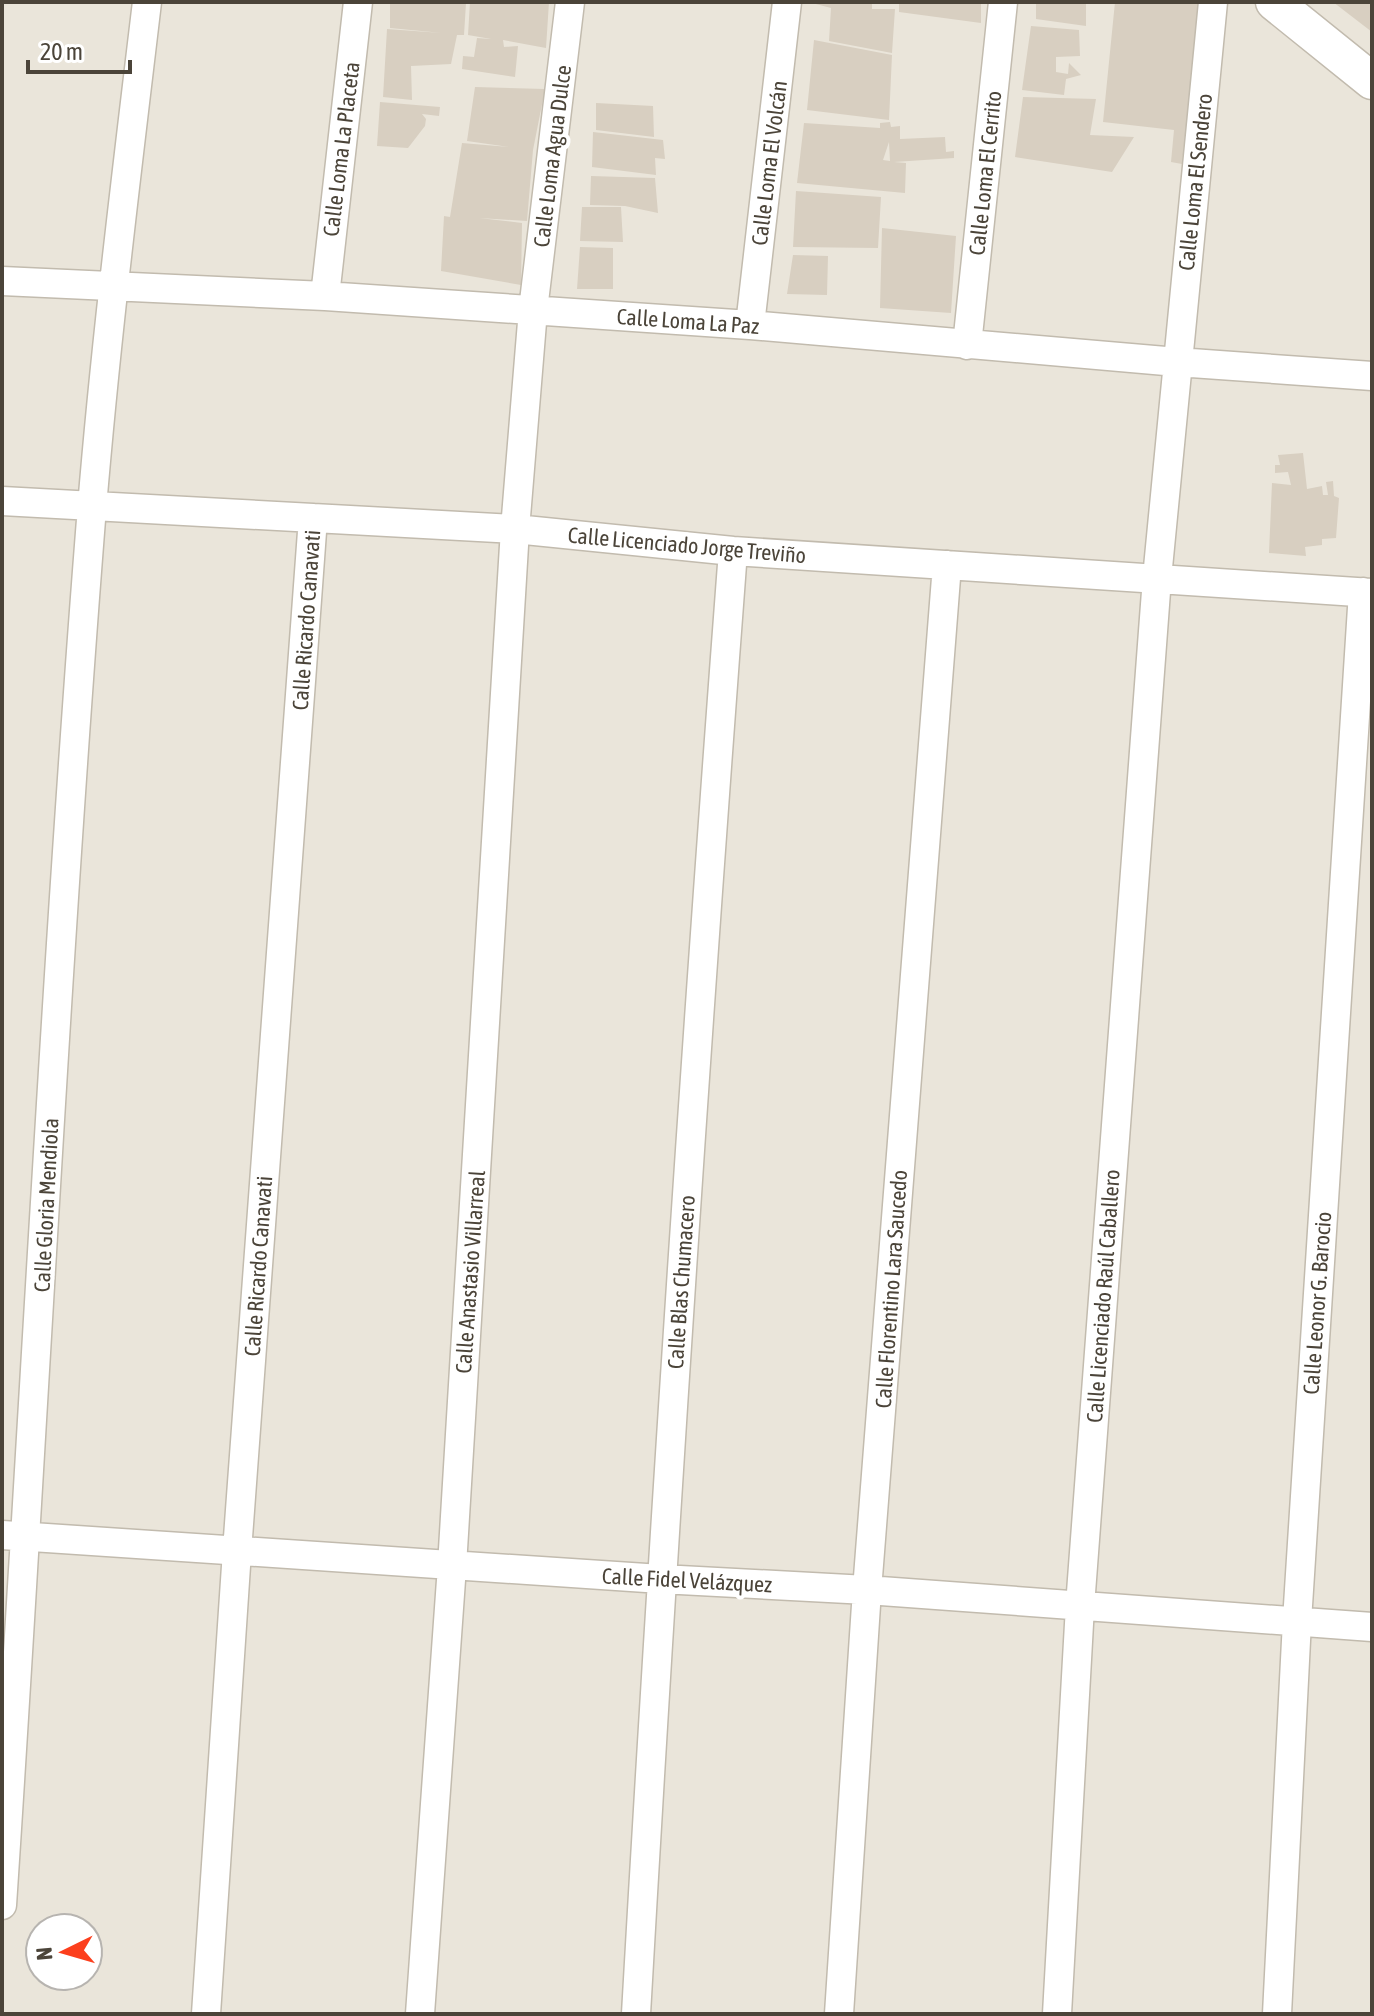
<svg xmlns="http://www.w3.org/2000/svg" width="1374" height="2016" font-family="'Asap Condensed',sans-serif">
<rect width="100%" height="100%" fill="#f6f3ec"/>
<!-- residential -->
<path fill="#eae5da" fill-rule="evenodd" d="M2,2H1372V2014H2ZM40,1928H88V1976H40Z"/>
<!-- building -->
<path fill="#d8cfc1" fill-rule="evenodd" d="M390,2L466,3L464,35H457L451,64L411,66L412,100L383,97L387,29L442,33L390,28Z
M470,2H549L546,48L503,40L504,47L518,46L515,77L462,69L463,56L474,57L477,38L491,39L468,35Z
M872,2V9H895L892,53L829,41L831,8L812,3Z
M899,2H981V23L899,12Z
M1036,2H1086V26L1036,19Z
M1115,2H1199L1182,164L1171,162L1174,130L1103,122Z
M1333,2H1372V32Z
M1031,26L1079,30L1080,56L1056,57V72L1068,74L1069,63L1081,75L1066,79L1064,95L1022,90Z
M814,40L892,55L889,120L807,110Z
M475,87L545,89L533,150L527,221L479,218L522,223L521,285L441,271L444,216L450,217L462,143L509,147L467,141Z
M1023,97L1096,99L1090,135L1134,137L1112,172L1015,157Z
M380,102L440,107L439,116L422,114L426,119L425,126L408,148L377,146Z
M596,103L653,106L654,137L596,130Z
M890,122L891,127L900,126V139L945,137L946,152L954,151V158L894,162L906,163L905,193L797,183L804,123L880,128V123ZM889,142L890,161L883,160Z
M593,132L663,140L665,159L655,158L656,175L592,167Z
M591,176L655,178L658,213L625,206L590,205Z
M796,191L881,197L878,248L793,247Z
M582,207H621L623,242L580,241Z
M882,228L956,236L951,313L880,308Z
M580,247L613,248V289H577Z
M793,255L828,256L827,295L787,294Z
M1303,453L1307,489L1322,486L1323,495H1328L1326,482L1333,481L1334,496L1339,498L1336,538L1322,539V545L1305,547L1306,556L1269,553L1272,483L1291,485L1288,472L1275,473V465H1280L1278,455Z"/>
<g fill="none" stroke-linecap="round" stroke-linejoin="round">
<!-- minor casing -->
<g stroke="#c2bbae" stroke-width="31">
<path id="minor" d="M2,281L325,296L750,325L1177,362L1372,376
M325,296L358,2
M750,325L787,2
M967,345L1003,2
M2,501L515,529L733,551L1372,593
M2,1535L661,1579L867,1590L1372,1627
M2,1905C33,1439 55,973 92,507C106,338 127,170 147,2
M206,2014L237,1551L313,518
M420,2014L452,1566L515,529L533,310L570,2
M636,2014C664,1526 696,1039 733,551
M839,2014L867,1590L947,565
M1057,2014L1080,1606L1157,578L1213,2
M1277,2014L1297,1621L1363,592"/>
</g>
<!-- tertiary casing -->
<g stroke="#c2bbae" stroke-width="39">
<path id="tertiary" d="M1274,2L1372,81"/>
</g>
<!-- minor -->
<use href="#minor" stroke="#fff" stroke-width="28"/>
<!-- tertiary -->
<use href="#tertiary" stroke="#fff" stroke-width="36"/>
</g>
<g text-anchor="middle" stroke-width="8" stroke-linejoin="round" paint-order="stroke">
<!-- street labels -->
<g font-size="22" fill="#4b4439" stroke="#fff">
<text transform="translate(341 149) rotate(-83)" y="8">Calle Loma La Placeta</text>
<text transform="translate(552 156) rotate(-83)" y="8">Calle Loma Agua Dulce</text>
<text transform="translate(769 163) rotate(-83)" y="8">Calle Loma El Volcán</text>
<text transform="translate(985 173) rotate(-84)" y="8">Calle Loma El Cerrito</text>
<text transform="translate(1195 182) rotate(-84)" y="8">Calle Loma El Sendero</text>
<text transform="translate(688 321) rotate(4)" y="8">Calle Loma La Paz</text>
<text transform="translate(687 545) rotate(5)" y="8">Calle Licenciado Jorge Treviño</text>
<text transform="translate(306 620) rotate(-86)" y="8">Calle Ricardo Canavati</text>
<text transform="translate(46 1205) rotate(-87)" y="8">Calle Gloria Mendiola</text>
<text transform="translate(258 1266) rotate(-86)" y="8">Calle Ricardo Canavati</text>
<text transform="translate(470 1272) rotate(-86)" y="8">Calle Anastasio Villarreal</text>
<text transform="translate(681 1282) rotate(-86)" y="8">Calle Blas Chumacero</text>
<text transform="translate(891 1289) rotate(-86)" y="8">Calle Florentino Lara Saucedo</text>
<text transform="translate(1103 1296) rotate(-86)" y="8">Calle Licenciado Raúl Caballero</text>
<text transform="translate(1317 1303) rotate(-86)" y="8">Calle Leonor G. Barocio</text>
<text transform="translate(687 1580) rotate(3)" y="8">Calle Fidel Velázquez</text>
</g>
</g>
<!-- border -->
<rect width="1374" height="2016" fill="none" stroke="#4b4439" stroke-width="8"/>
<!-- north arrow -->
<g transform="translate(64 1952) rotate(265)"><circle r="38" fill="#ffffff" stroke="#b7b4b0" stroke-width="2"/>
<path d="M0-6L14 30L0 20L-14 30Z" fill="#fc3f1d"/>
<text y="-12" font-size="22" font-weight="bold" text-anchor="middle" fill="#4b4439">N</text>
</g>
<!-- scale -->
<path d="M28 60v12h102v-12" fill="none" stroke="#4b4439" stroke-width="4"/>
<text x="40" y="60" font-size="24" fill="#4b4439" stroke="#ffffff" stroke-width="6" paint-order="stroke">20 m</text>
</svg>
